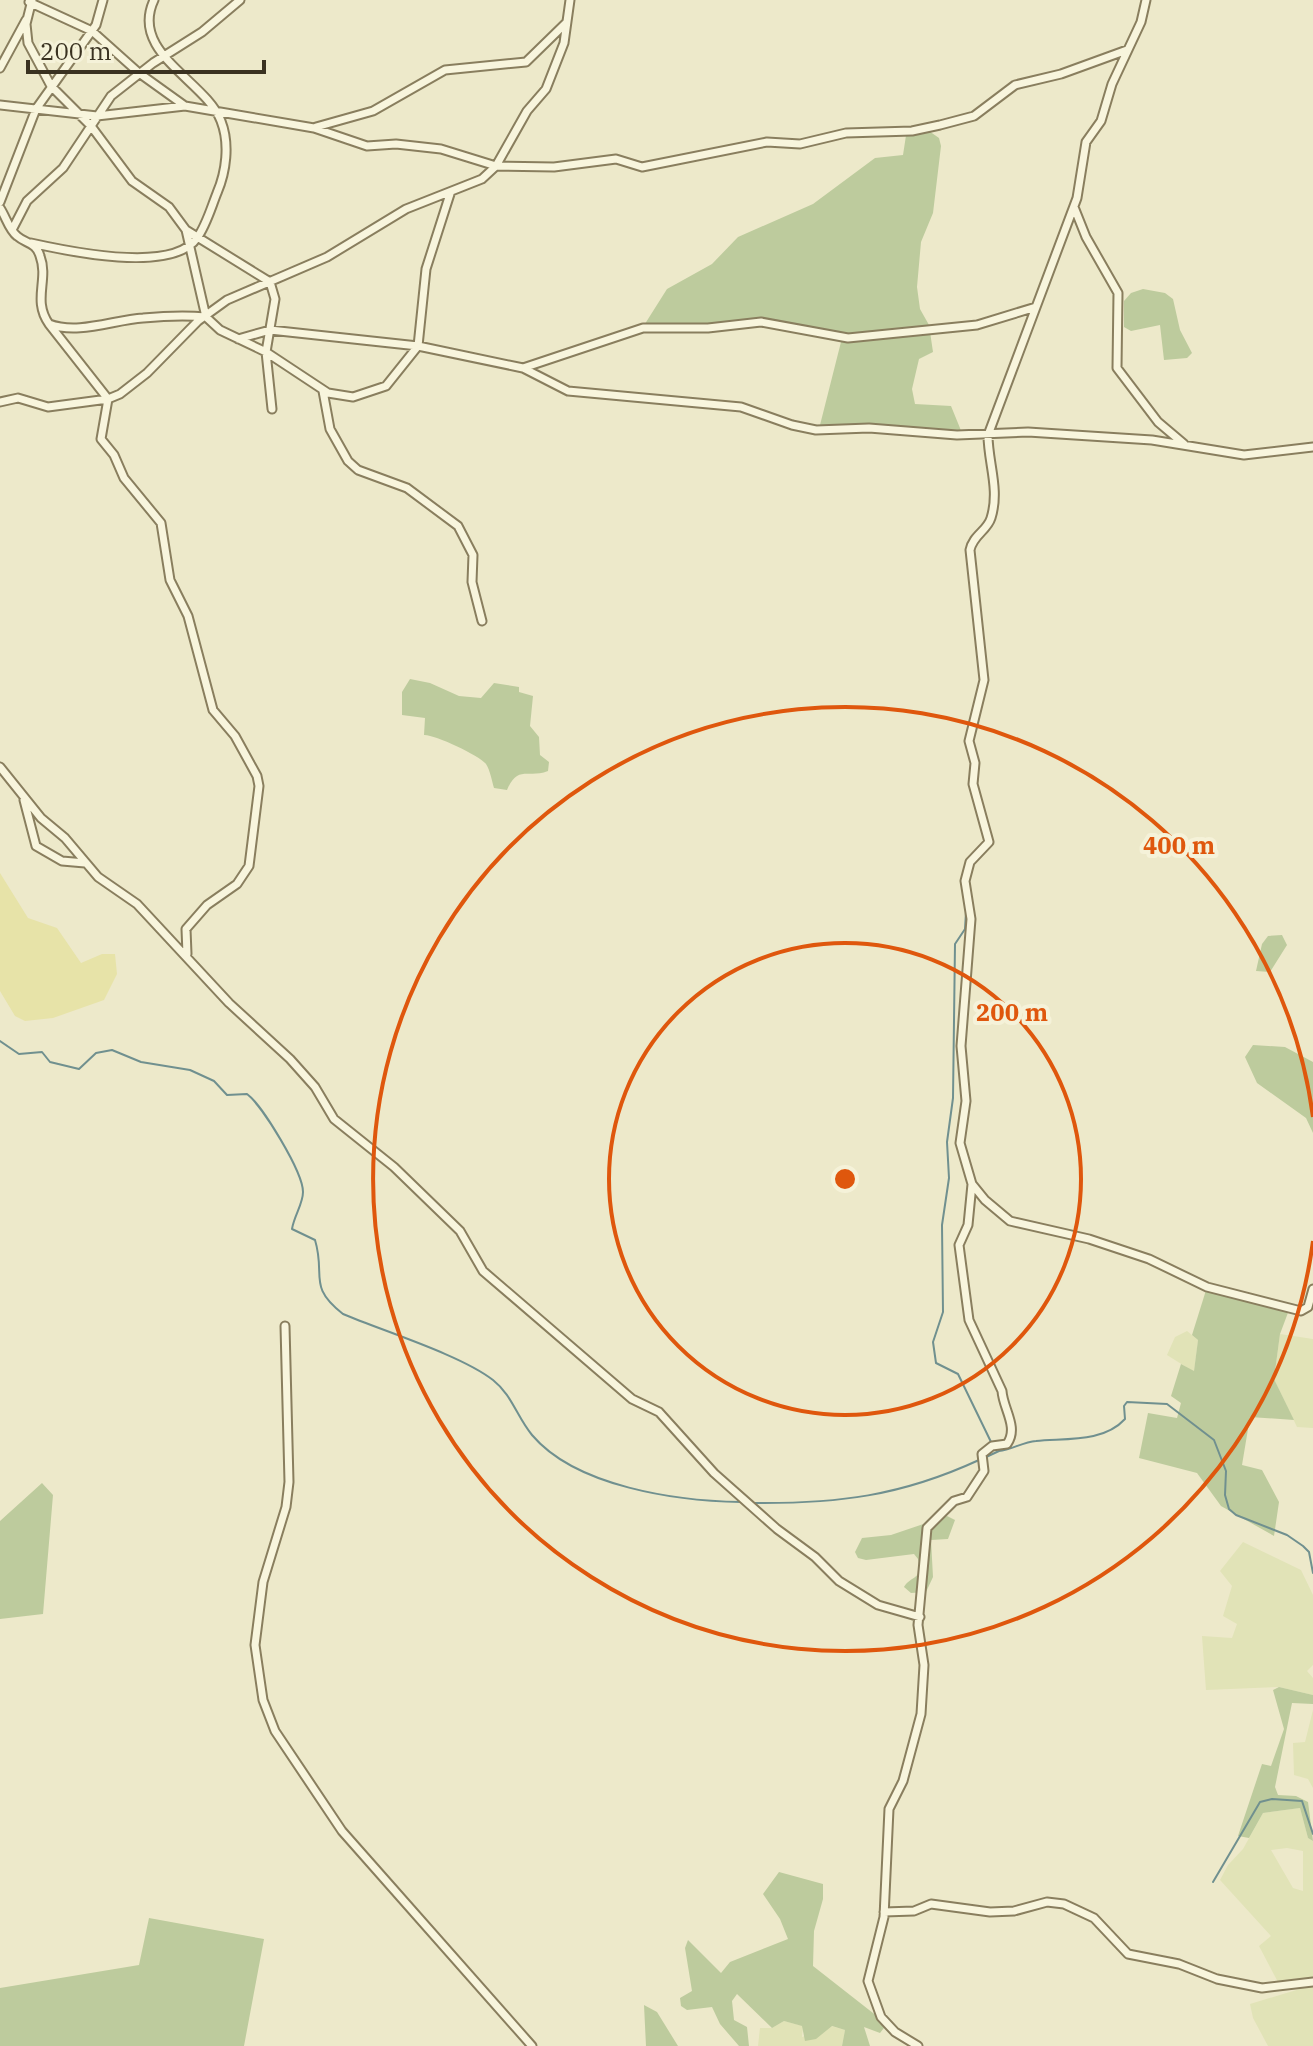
<svg xmlns="http://www.w3.org/2000/svg" width="1313" height="2046" font-family="'IBM Plex Serif',serif">
<rect width="100%" height="100%" fill="#ede9ca"/>
<!-- farmland -->
<path fill="#e1e3b7" fill-rule="evenodd" d="M1187,1331L1198,1340L1194,1372L1167,1355L1175,1337Z
M1280,1334L1313,1339V1428L1297,1427L1274,1379Z
M1243,1542L1301,1570L1313,1595V1665L1307,1671L1313,1678V1695L1279,1687L1206,1690L1202,1636L1232,1638L1237,1624L1223,1616L1232,1586L1220,1571Z
M1313,1710V1788L1308,1779L1294,1775L1293,1743L1305,1742Z
M1300,1808L1308,1838L1313,1841V1980L1279,1984L1259,1946L1271,1936L1220,1880L1228,1865L1243,1849L1263,1813ZM1287,1848L1303,1851V1891L1293,1888L1271,1850Z
M1313,1985V2046H1268L1253,2018L1250,2004Z
M784,2021L803,2026L802,2037L831,2026L845,2030L842,2046H758L760,2028H772Z"/>
<!-- green -->
<path fill="#bdcb9d" d="M907,129L929,131L939,138L941,146L933,213L921,242L917,287L920,309L929,325L933,352L919,359L912,389L915,404L951,406L962,433L819,429L842,338L771,323L643,327L667,289L712,264L738,237L813,204L875,158L903,155Z
M1143,289L1165,293L1173,299L1180,330L1192,353L1187,358L1164,360L1160,325L1131,331L1124,327V301L1131,293Z
M410,679L430,683L459,696L481,698L494,683L519,687V692L533,696L530,726L539,737L540,755L549,762L548,771C528,779 518,764 507,790L494,788C492,781 490,770 486,764C479,755 433,734 424,735L425,718L402,715V692Z
M1282,935L1287,945L1270,972L1256,971L1262,944L1268,936Z
M1253,1045L1285,1047L1313,1062V1133L1306,1118L1257,1083L1245,1057Z
M1207,1287L1289,1310L1280,1334L1274,1379L1294,1420L1250,1417L1242,1465L1262,1470L1279,1502L1274,1536L1221,1506L1197,1473L1139,1458L1148,1413L1177,1418L1181,1403L1171,1396L1181,1364L1194,1371L1198,1340L1192,1335Z
M42,1483L53,1495L43,1614L0,1619V1521Z
M947,1516L955,1520L948,1539L931,1540L933,1577L926,1592L911,1593L904,1587C911,1575 923,1581 918,1559L914,1554L866,1560L858,1558L855,1552L862,1538L891,1535Z
M1279,1687L1313,1695V1704L1292,1703L1275,1787L1278,1795L1296,1796L1308,1802L1313,1841L1308,1838L1300,1808L1263,1813L1249,1838L1238,1836L1262,1764L1271,1766L1284,1729L1273,1690Z
M779,1872L823,1884V1899L814,1931L813,1966L887,2024L880,2033L864,2027L870,2046H842L845,2030L832,2026L816,2039L805,2041L802,2026L784,2021L772,2028L737,1994L732,2001L734,2020L747,2027L749,2046H739L720,2024L712,2007L687,2010L681,2006L680,1998L692,1991L685,1948L688,1940L721,1973L730,1962L788,1939L780,1919L763,1894Z
M149,1918L264,1939L244,2046H0V1988L139,1965Z
M644,2005L657,2012L678,2046H646Z"/>
<!-- sand -->
<path fill="#e7e3a8" d="M0,873L28,918L57,928L81,963L102,954H115L117,974L104,1000L53,1018L25,1021L15,1016L0,991Z"/>
<g fill="none" stroke-linecap="round" stroke-linejoin="round">
<!-- stream -->
<path stroke="#70908f" stroke-width="2" d="M966,912L965,929L955,944L953,1098L947,1142L949,1178L942,1225L943,1312L933,1342L936,1363L958,1374L992,1444
M0,1041L19,1054L42,1052L50,1062L79,1069L96,1053L112,1050L141,1062L190,1070L214,1081L227,1095L247,1094C262,1105 303,1172 303,1192C303,1204 294,1216 292,1229L315,1240C326,1276 307,1286 343,1314C383,1331 461,1355 493,1380C512,1395 517,1417 532,1435C576,1487 677,1501 741,1502
M999,1451C1011,1450 1023,1442 1036,1441C1065,1438 1103,1443 1125,1419L1124,1406L1127,1402L1167,1404L1214,1440L1226,1471L1225,1495L1229,1509L1236,1515L1287,1535L1303,1546L1309,1552L1313,1573
M984,1458L999,1451
M752,1503C837,1504 901,1496 979,1460
M1213,1882L1260,1802L1272,1799L1302,1801L1313,1834"/>
<!-- street casing -->
<g stroke="#897e5e" stroke-width="11">
<path id="street" d="M32,0L26,24L28,43L51,86L91,126L132,181L169,207L186,230L270,282L275,299L266,352L272,409
M29,2L92,31L139,73L185,106
M0,68L26,20
M0,105L97,116L185,106L314,128L367,146L396,144L441,149L496,166L554,167L616,159L642,167L767,142L800,144L846,133L912,131L940,125L974,116L1015,85L1061,74L1127,50
M316,127L373,111L445,70L526,62L566,23
M0,202L36,109L96,25L103,0
M1074,207L1086,237L1118,293L1117,368L1158,422L1184,444
M0,208C6,217 9,230 17,236C26,244 36,242 40,256C49,280 32,300 49,324C78,335 113,320 143,318C164,316 185,315 206,317L186,230
M12,230L27,201L63,168L111,96L153,63L202,32L240,0
M31,243C67,251 172,274 197,238C206,226 211,208 217,193C226,172 230,144 221,121C206,81 129,53 154,0
M206,317L220,330L266,352L328,393L353,397L386,386L418,346L426,269L450,194
M49,324L108,399L101,439L114,455L124,478L161,523L170,580L188,616L213,710L235,736L257,776L259,786L249,866L237,884L207,905L186,929L187,954
M238,339L270,330L418,346L523,368L568,391L741,407L792,425L816,430L869,428L957,435L1028,432L1152,440L1244,455L1313,447
M523,368L643,328H708L761,322L848,338L977,325L1036,307
M323,391L330,429L348,461L358,470L407,488L458,526L473,555L472,582L482,621
M0,402L18,398L48,407L108,399L120,394L147,373L198,321L227,300L327,257L406,209L482,179L496,166L527,111L546,89L564,43L570,0
M0,767L41,818L65,838L98,877L137,904L229,1003L290,1059L315,1087L334,1119L394,1167L460,1231L483,1271L632,1399L659,1412L714,1473L777,1529L815,1557L839,1581L878,1605L920,1617
M24,800L36,846L62,861L85,863
M972,1184L985,1200L1010,1221L1089,1239L1149,1259L1207,1287L1301,1311L1308,1307L1313,1289
M285,1326L289,1482L286,1507L263,1582L255,1645L263,1700L275,1731L342,1831L532,2046
M884,1912L914,1911L931,1904L990,1912L1014,1911L1047,1902L1064,1904L1094,1918L1128,1954L1179,1964L1217,1979L1262,1988L1313,1982
M918,2046L895,2032L881,2017L868,1981L884,1917L889,1809L903,1781L921,1714L924,1665L918,1625L927,1528L954,1501L967,1497L984,1471L982,1454L992,1446L1007,1444C1019,1427 1003,1409 1002,1391L969,1320L959,1245L968,1225L972,1184L960,1143L966,1101L961,1046L971,919L965,881L970,862L989,842L973,784L975,763L969,741L984,680L970,550C973,535 987,531 991,518C1000,489 988,463 988,435L1077,198L1086,142L1101,121L1112,84L1141,22L1146,0"/>
</g>
<!-- street -->
<use href="#street" stroke="#f8f5dd" stroke-width="7"/>
</g>
<!-- distance rings -->
<g fill="none" stroke="#df570d" stroke-width="4">
<circle cx="845" cy="1179" r="236"/>
<path d="M1313 1241A472 472 0 1 1 1313 1117"/>
</g>
<circle cx="845" cy="1179" r="12" fill="#df570d" stroke="#f5f2d9" stroke-width="4"/>
<g font-size="24" text-anchor="middle" font-weight="bold" fill="#df570d" stroke="#f5f2d9" stroke-width="8" stroke-linejoin="round" paint-order="stroke">
<text x="1179" y="854">400 m</text>
<text x="1012" y="1021">200 m</text>
</g>
<!-- scale -->
<path d="M28 60v12h236v-12" fill="none" stroke="#3a3221" stroke-width="4"/>
<text x="40" y="60" font-size="24" fill="#3a3221" stroke="#f5f2d9" stroke-width="6" paint-order="stroke">200 m</text>
</svg>
